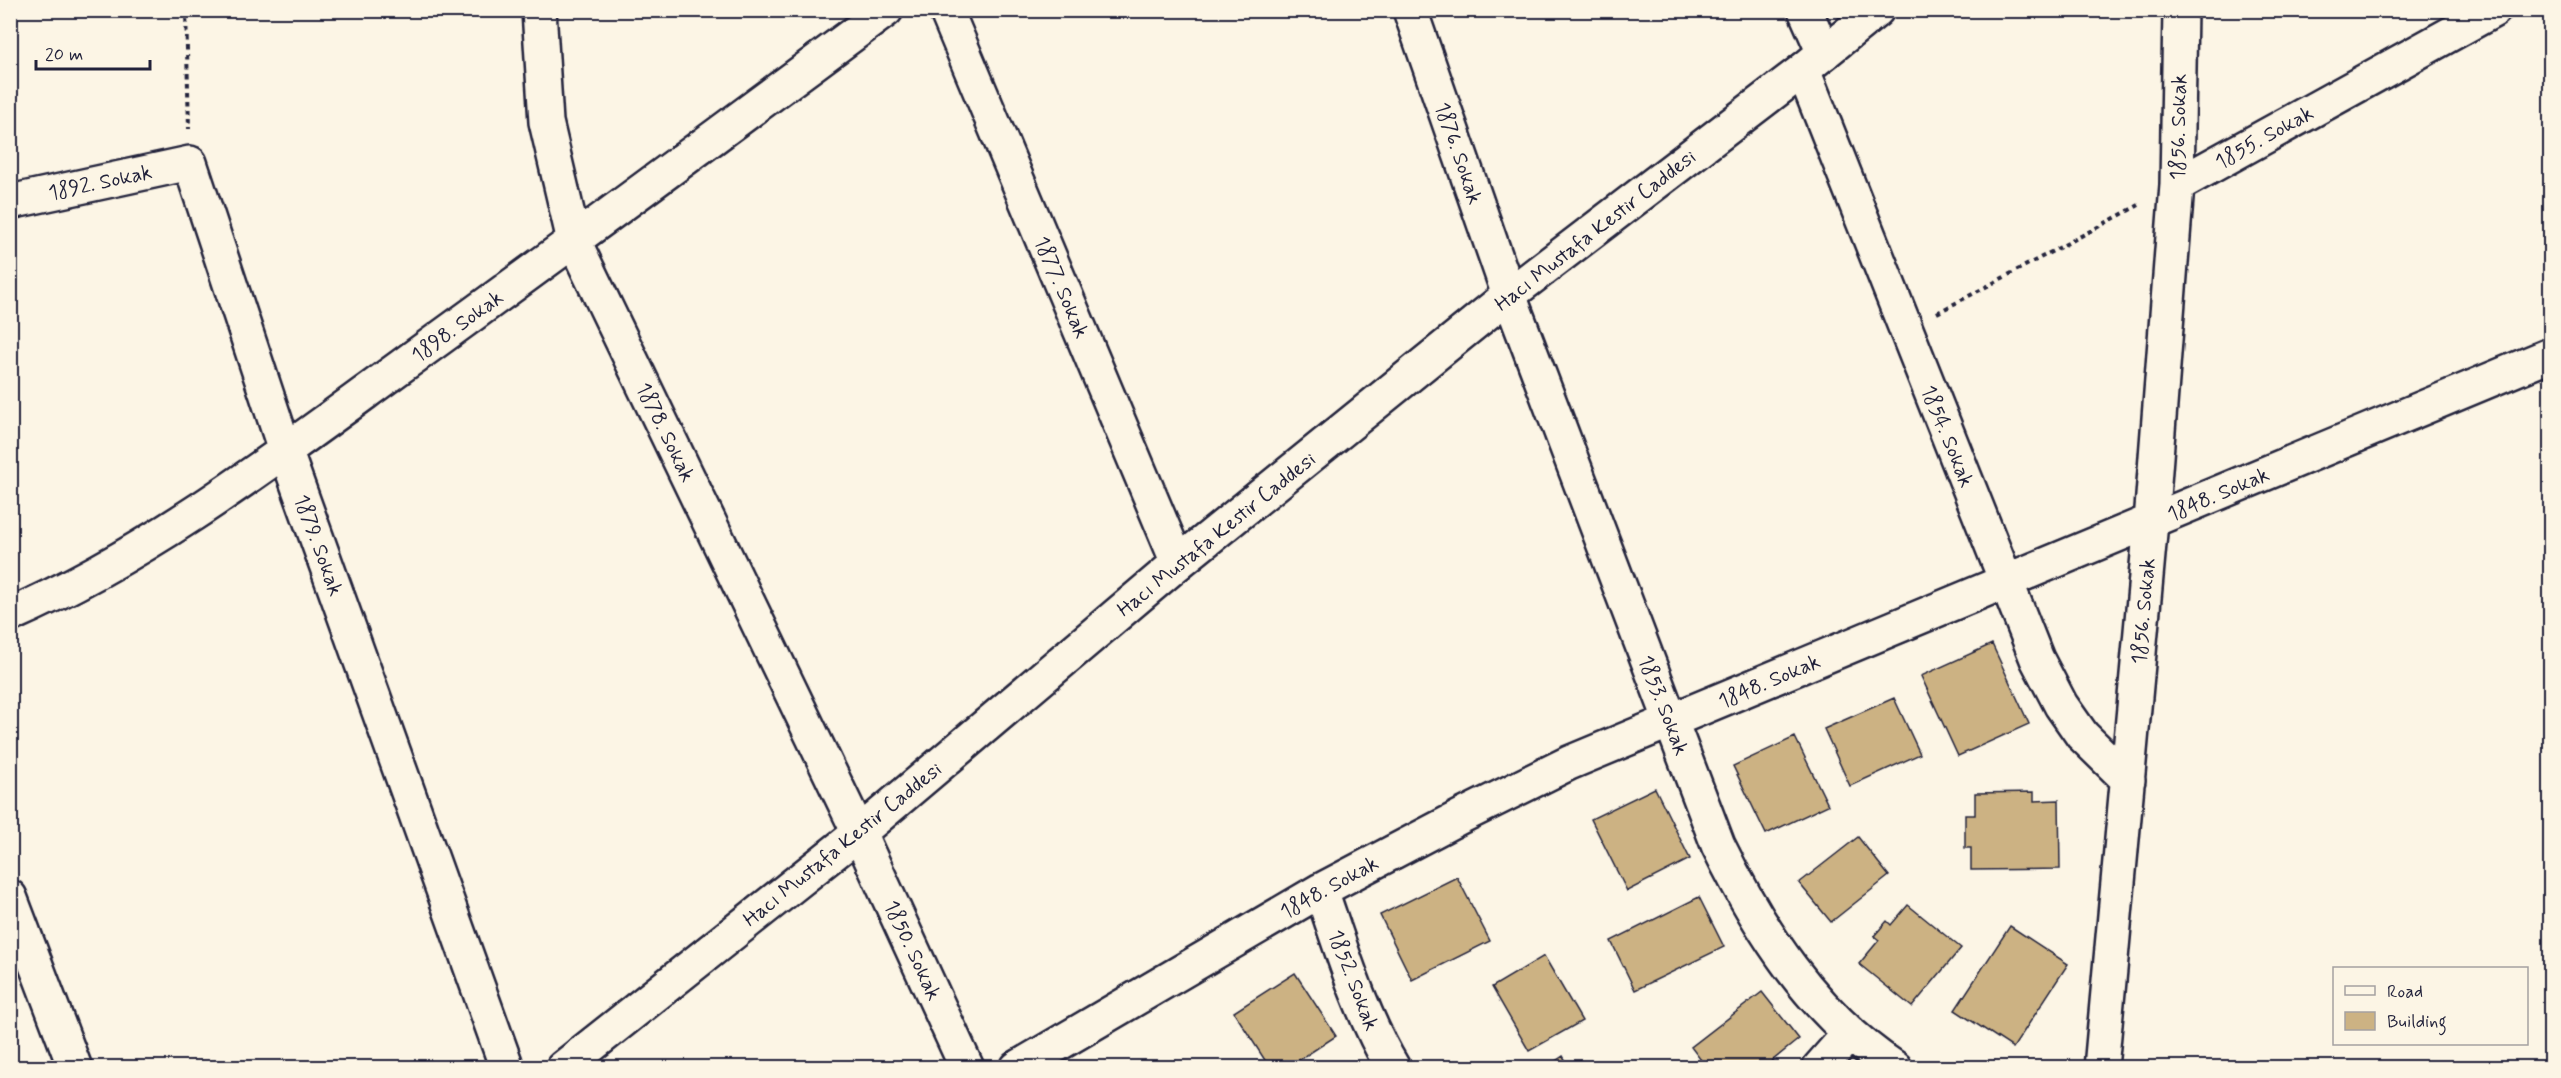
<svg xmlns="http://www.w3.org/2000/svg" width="2561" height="1078" font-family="Mynerve,sans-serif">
<rect width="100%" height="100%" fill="#fcf5e5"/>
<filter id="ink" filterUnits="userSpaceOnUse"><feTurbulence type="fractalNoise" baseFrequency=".0167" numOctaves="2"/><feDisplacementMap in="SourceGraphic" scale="12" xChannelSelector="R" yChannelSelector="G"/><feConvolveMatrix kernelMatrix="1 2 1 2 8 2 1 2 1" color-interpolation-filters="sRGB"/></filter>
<g filter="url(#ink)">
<!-- building -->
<path fill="#ccb283" stroke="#22223b" stroke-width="1.5" d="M1992,644L2029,724L1958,756L1921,676Z
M1894,698L1920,754L1850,786L1824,729Z
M1795,737L1828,805L1766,834L1733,766Z
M1655,788L1690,859L1627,891L1591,819Z
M2034,792V801L2059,800L2060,869L1971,870V848H1965V815H1975V793Z
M1858,837L1889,876L1831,922L1799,883Z
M1457,877L1490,941L1412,980L1380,915Z
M1699,897L1724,947L1635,990L1611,941Z
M1908,905L1961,948L1912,1007L1859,964L1879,940L1874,936L1887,921L1891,925Z
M2010,926L2068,964L2013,1048L1955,1010Z
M1544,956L1582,1021L1529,1051L1492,987Z
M1295,973L1336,1036L1287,1068H1270L1234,1012Z
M1762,992L1799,1039L1763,1068H1707L1691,1047Z
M1563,1056L1570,1068H1545Z"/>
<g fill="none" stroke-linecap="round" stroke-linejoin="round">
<!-- street casing -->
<g stroke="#22223b" stroke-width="38">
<path id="street" d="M539,10L546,122L574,241L859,833L967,1068
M946,10L1178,563
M1410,10L1509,295L1718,845C1760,931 1813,1014 1895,1068
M1805,10L1824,53
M1803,70L2037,659L2061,705L2082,735L2128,780
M2177,185L2494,10
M10,202L190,163L285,450L507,1068
M10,615C152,553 278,456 403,365C565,248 725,129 886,10
M1321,890C1342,951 1360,1012 1393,1068
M10,897L75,1068
M1017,1068L1321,890L1460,817L1569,763L2550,355
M1819,1068L1849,1034
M2101,1068L2151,522L2177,185L2180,10"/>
</g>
<!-- secondary casing -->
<g stroke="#22223b" stroke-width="38">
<path id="secondary" d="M563,1068L859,833L1178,563L1509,295L1803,70L1877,10"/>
</g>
<!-- path -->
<path stroke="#22223b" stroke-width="4" stroke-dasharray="4.5 4.5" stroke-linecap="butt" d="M186,10L189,129
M1937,313L2139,205"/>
<!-- street -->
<use href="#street" stroke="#fcf5e5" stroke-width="33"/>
<!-- secondary -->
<use href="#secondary" stroke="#fcf5e5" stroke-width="33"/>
</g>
</g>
<g text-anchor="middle" stroke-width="5" stroke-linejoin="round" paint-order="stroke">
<!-- street labels -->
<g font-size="21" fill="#22223b" stroke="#fcf5e5">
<text transform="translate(2178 127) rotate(-89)" y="7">1856. Sokak</text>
<text transform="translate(2264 137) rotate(-29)" y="7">1855. Sokak</text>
<text transform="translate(1459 153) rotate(71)" y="7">1876. Sokak</text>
<text transform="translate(100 182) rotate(-12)" y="7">1892. Sokak</text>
<text transform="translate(1595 230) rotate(-38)" y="7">Hacı Mustafa Kestir Caddesi</text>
<text transform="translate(1062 287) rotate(67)" y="7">1877. Sokak</text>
<text transform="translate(457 326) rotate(-36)" y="7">1898. Sokak</text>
<text transform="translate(666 432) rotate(64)" y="7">1878. Sokak</text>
<text transform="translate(1948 436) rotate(68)" y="7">1854. Sokak</text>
<text transform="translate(2218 494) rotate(-23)" y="7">1848. Sokak</text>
<text transform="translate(1216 534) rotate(-39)" y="7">Hacı Mustafa Kestir Caddesi</text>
<text transform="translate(319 545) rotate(70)" y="7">1879. Sokak</text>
<text transform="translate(2143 611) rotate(-85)" y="7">1856. Sokak</text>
<text transform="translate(1769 681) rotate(-23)" y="7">1848. Sokak</text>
<text transform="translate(1664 705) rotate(69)" y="7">1853. Sokak</text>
<text transform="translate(842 844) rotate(-39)" y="7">Hacı Mustafa Kestir Caddesi</text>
<text transform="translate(1329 887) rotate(-29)" y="7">1848. Sokak</text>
<text transform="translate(913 950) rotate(65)" y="7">1850. Sokak</text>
<text transform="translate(1354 980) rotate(69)" y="7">1852. Sokak</text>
</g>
</g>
<!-- margin -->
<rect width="2561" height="1078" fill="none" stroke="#fcf5e5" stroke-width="36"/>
<rect x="18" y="18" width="2525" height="1042" fill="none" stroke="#22223b" stroke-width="2" filter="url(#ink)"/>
<!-- legend -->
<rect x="2333" y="967" width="195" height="78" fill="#fcf5e5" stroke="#a5a1a1" stroke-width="1.5"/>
<rect x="2345" y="986" width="30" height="9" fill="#fcf5e5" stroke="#a5a1a1" stroke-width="1.5"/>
<text x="2387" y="997" font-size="18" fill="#22223b">Road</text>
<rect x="2345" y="1012" width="30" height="18" fill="#ccb283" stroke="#a5a1a1" stroke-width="1.5"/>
<text x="2387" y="1027" font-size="18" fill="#22223b">Building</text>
<!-- scale -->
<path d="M36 60v9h114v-9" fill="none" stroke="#22223b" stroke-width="3"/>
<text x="45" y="60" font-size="18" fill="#22223b" stroke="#fcf5e5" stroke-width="4.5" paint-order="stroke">20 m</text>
</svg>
